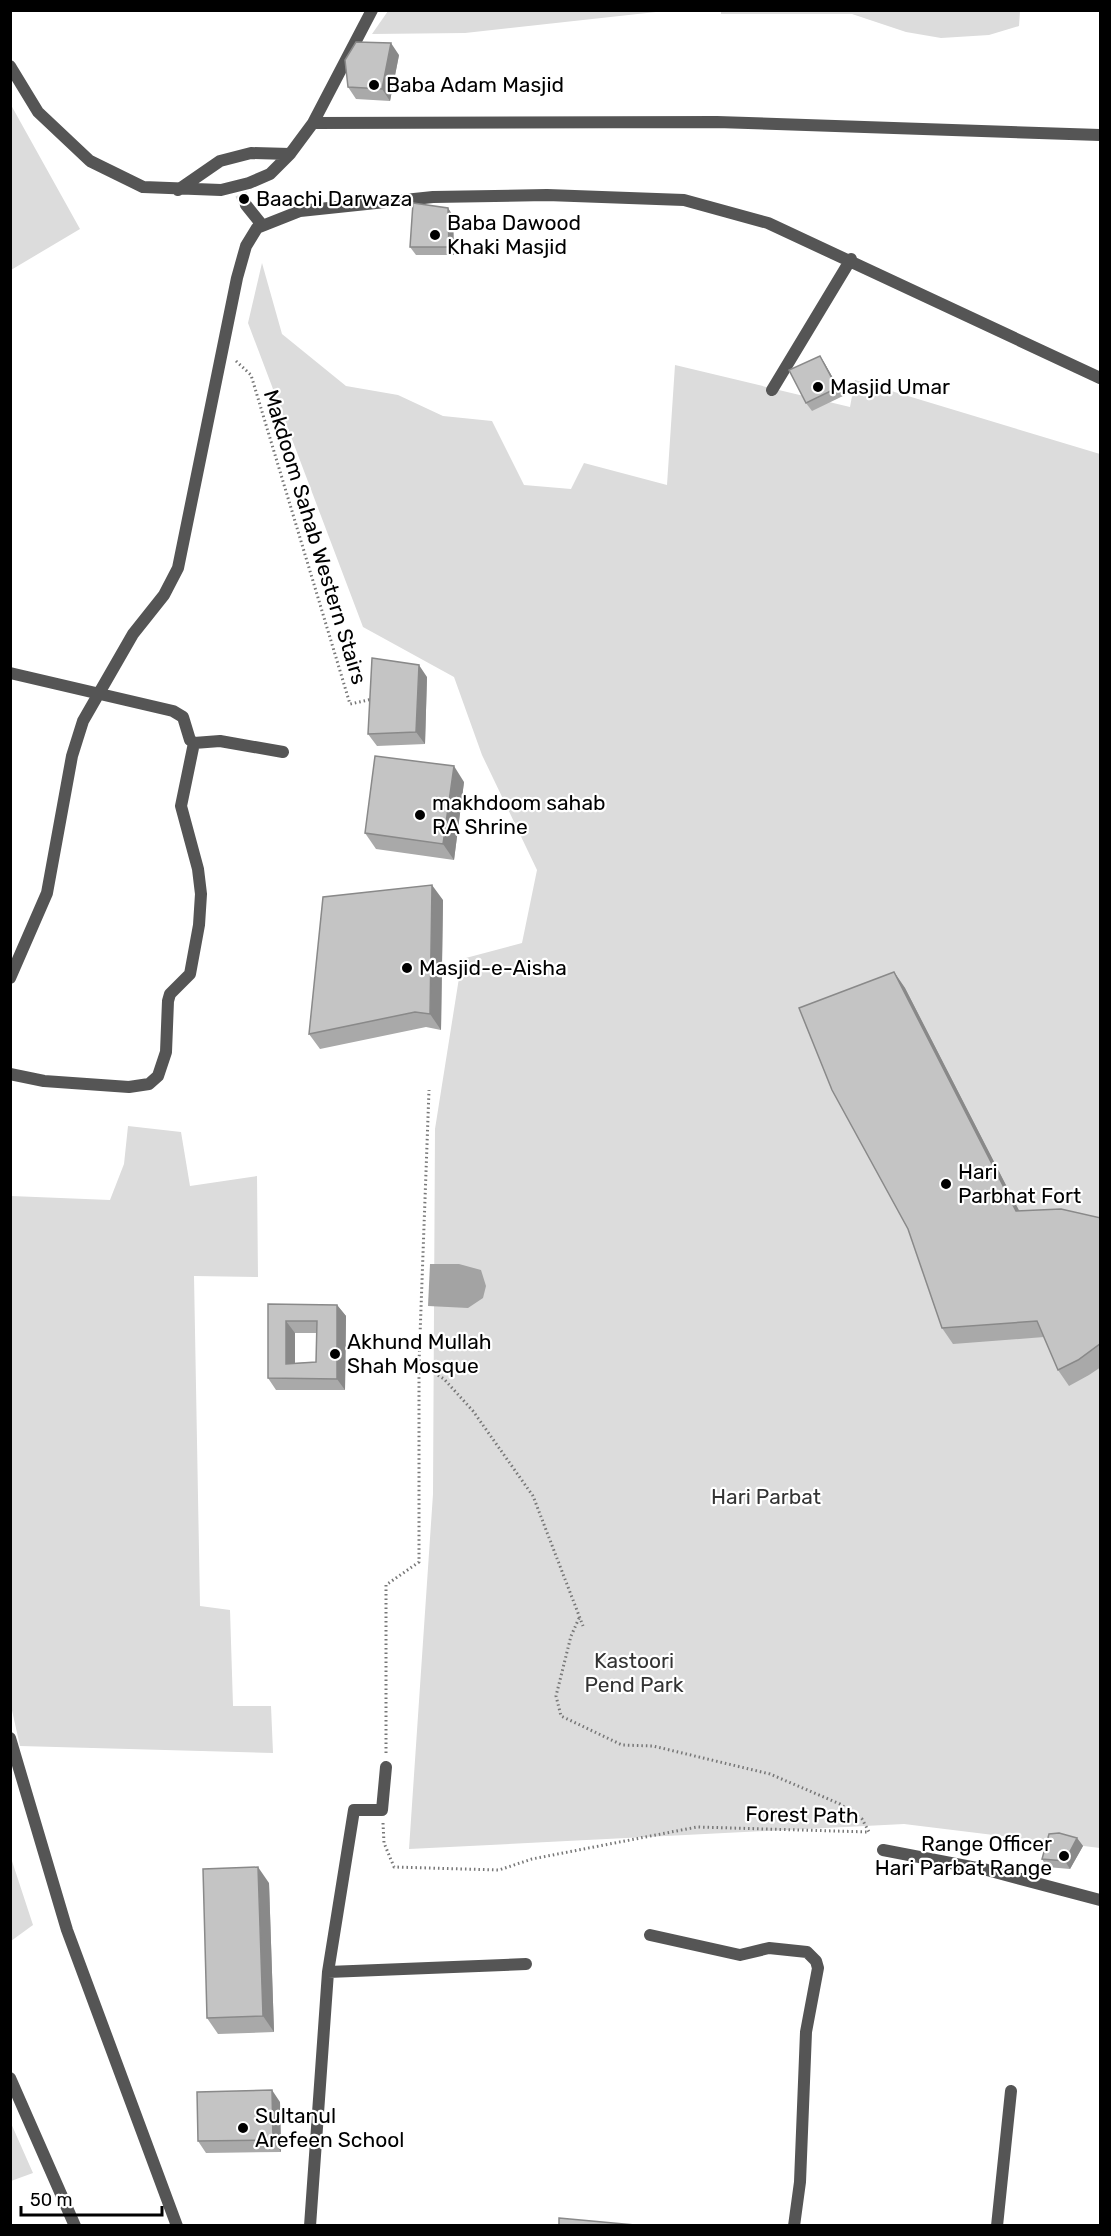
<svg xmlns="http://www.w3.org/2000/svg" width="1111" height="2236" font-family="Rubik,sans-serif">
<rect width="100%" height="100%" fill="#fff"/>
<!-- green -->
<path fill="#dcdcdc" d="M721,10H1020V11L1019,26L989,35L941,38L906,32L852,14H721Z
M388,11V10L665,11L465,33L372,34Z
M11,105L80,229L11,270H10Z
M262,263L282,334L346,386L398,395L443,416L492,421L524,485L571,489L584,463L667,485L675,365L850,407L855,380L1100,454V1848L904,1824L409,1849L433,1494L435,1129L462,959L522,943L537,870L482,755L454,677L363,627L248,323Z
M128,1126L181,1132L190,1186L257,1176L258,1277L194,1276L200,1606L230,1610L233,1706H271L273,1753L20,1746L11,1706V1196L110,1200L124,1164Z
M11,1858L33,1925L11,1941H10Z
M10,2121L33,2173L11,2181H10Z"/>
<!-- water -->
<path fill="#a3a3a3" d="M430,1264H459L481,1270L486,1286L483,1298L468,1308L428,1306Z"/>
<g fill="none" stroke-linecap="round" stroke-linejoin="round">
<!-- street-tunnel -->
<path stroke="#d9d9d9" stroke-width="12" stroke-dasharray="12 6" stroke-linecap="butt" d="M241,194L246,205"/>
<!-- path -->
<path stroke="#777" stroke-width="3" stroke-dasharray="1.5 3" stroke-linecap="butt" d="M236,361L251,375L350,704L373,699
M419,1363L444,1379L473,1411L533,1496L583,1626
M386,1753V1585L419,1562V1363L429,1090
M383,1823L384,1843L394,1867L499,1870L532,1859L697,1827L869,1832L862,1819L840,1804L770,1774L653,1746L622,1745L561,1716L556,1696L571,1636L580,1616"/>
<!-- street -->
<path stroke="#555" stroke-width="12" d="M10,66L38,112L90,161L143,187L221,190L249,183L270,174L290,154L313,123L372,10
M313,123L717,122L1100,135
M178,190L220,161L251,153L290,154
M246,205L262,225
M772,390L851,259
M10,673L173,711L183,717L190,740L194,743L220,741L283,752
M10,978L47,893L72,756L83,721L133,634L164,595L178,568L237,278L246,246L257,228L300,211L433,197L547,195L684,200L768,223L1100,378
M10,1074L44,1081L129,1087L149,1084L158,1076L166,1052L168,1001L170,994L190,974L199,925L201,894L198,869L181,806L194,743
M10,1738L67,1930L177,2226
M883,1850L987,1870L1100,1900
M650,1935L740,1955L769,1948L807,1952L816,1961L818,1968L806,2032L800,2182L794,2226
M328,1972L526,1964
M10,2078L75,2226
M310,2226L328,1972L354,1810H382L386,1767
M997,2226L1011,2091"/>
</g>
<!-- wall -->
<path fill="#a9a9a9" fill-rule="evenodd" d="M399,55L390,101L356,99L348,87Z
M448,208L453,216L454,255H416L410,247Z
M820,356L825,364L843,396L812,411L806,403Z
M427,677L425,744L377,746L368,734Z
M464,782L454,860L376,849L365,833Z
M443,900L441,1030L426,1027L320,1049L309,1034Z
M894,972L905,988L1019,1211L1101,1218V1367L1089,1375L1069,1386L1058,1370L1044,1337L953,1344L942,1328Z
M268,1304L337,1305L346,1316L345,1390H276L268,1378ZM295,1333H317L316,1362L295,1363Z
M1077,1838L1083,1846L1070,1869L1047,1867L1042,1859Z
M269,1883L274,2032L218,2034L207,2018Z
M280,2102L281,2152L206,2153L198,2141Z"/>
<!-- shaded-wall -->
<path fill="#898989" d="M391,43L399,55L390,101L382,89Z
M448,208L453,216L454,255L449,247Z
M820,356L825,364L843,396L837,388Z
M419,665L427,677L425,744L416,732Z
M454,766L464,782L454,860L443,844Z
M432,885L443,900L441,1030L430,1014Z
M894,972L905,988L1027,1226L1016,1211Z
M337,1305L346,1316L345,1390L337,1379Z
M286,1321L295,1333V1376L286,1364Z
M1077,1838L1083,1846L1070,1869L1065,1861Z
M258,1867L269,1883L274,2032L263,2016Z
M272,2090L280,2102L281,2152L273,2140Z"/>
<!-- building -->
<path fill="#c4c4c4" stroke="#898989" stroke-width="1.5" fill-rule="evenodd" d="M356,42L391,43L382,89L348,87L345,60Z
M413,203L448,208L449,247H410Z
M820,356L837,388L806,403L789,370Z
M372,658L419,665L416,732L368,734Z
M375,756L454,766L443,844L365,833Z
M432,885L430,1014L415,1012L309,1034L323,897Z
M894,972L1016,1211L1061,1209L1101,1218V1343L1078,1360L1058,1370L1037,1321L942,1328L908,1229L832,1090L799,1008Z
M268,1304L337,1305V1379L268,1378ZM286,1321H317L316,1362L286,1364Z
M1059,1833L1077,1838L1065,1861L1042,1859L1049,1834Z
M258,1867L263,2016L207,2018L203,1869Z
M272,2090L273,2140L198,2141L197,2092Z
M559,2218L646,2226H559Z"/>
<!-- markers -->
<g fill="#000" stroke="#fff" stroke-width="2">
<circle cx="374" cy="85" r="6"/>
<circle cx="244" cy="199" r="6"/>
<circle cx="435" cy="235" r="6"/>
<circle cx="818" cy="387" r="6"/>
<circle cx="420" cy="815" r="6"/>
<circle cx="407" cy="968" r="6"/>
<circle cx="946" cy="1184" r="6"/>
<circle cx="335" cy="1354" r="6"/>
<circle cx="1064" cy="1856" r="6"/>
<circle cx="243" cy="2128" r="6"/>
</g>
<g text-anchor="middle" stroke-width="4.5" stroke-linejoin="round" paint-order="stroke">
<!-- poi labels -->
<g font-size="21" fill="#000" stroke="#fff" text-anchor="start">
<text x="386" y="92">Baba Adam Masjid</text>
<text x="256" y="206">Baachi Darwaza</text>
<text x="447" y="230">Baba Dawood<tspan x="447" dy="24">Khaki Masjid</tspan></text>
<text x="830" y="394">Masjid Umar</text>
<text x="432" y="810">makhdoom sahab<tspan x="432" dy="24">RA Shrine</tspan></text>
<text x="419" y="975">Masjid-e-Aisha</text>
<text x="958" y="1179">Hari<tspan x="958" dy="24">Parbhat Fort</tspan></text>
<text x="347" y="1349">Akhund Mullah<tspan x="347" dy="24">Shah Mosque</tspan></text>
<text x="1052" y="1851" text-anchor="end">Range Officer<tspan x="1052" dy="24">Hari Parbat Range</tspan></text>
<text x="255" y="2123">Sultanul<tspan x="255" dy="24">Arefeen School</tspan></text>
</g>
<!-- street labels -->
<g font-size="21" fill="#000" stroke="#fff">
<text transform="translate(315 537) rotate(73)" y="7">Makdoom Sahab Western Stairs</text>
<text transform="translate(802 1815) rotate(1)" y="7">Forest Path</text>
</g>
<!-- park labels -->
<g font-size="21" fill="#333" stroke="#fff">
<text x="766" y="1504">Hari Parbat</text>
<text x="634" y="1668">Kastoori<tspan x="634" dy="24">Pend Park</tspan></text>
</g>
</g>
<!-- border -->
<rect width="1111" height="2236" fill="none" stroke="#000000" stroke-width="24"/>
<!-- scale -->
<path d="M21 2206v9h141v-9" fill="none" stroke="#000000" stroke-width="3"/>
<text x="30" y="2206" font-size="18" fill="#000000" stroke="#ffffff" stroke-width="4.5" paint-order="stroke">50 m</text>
</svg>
